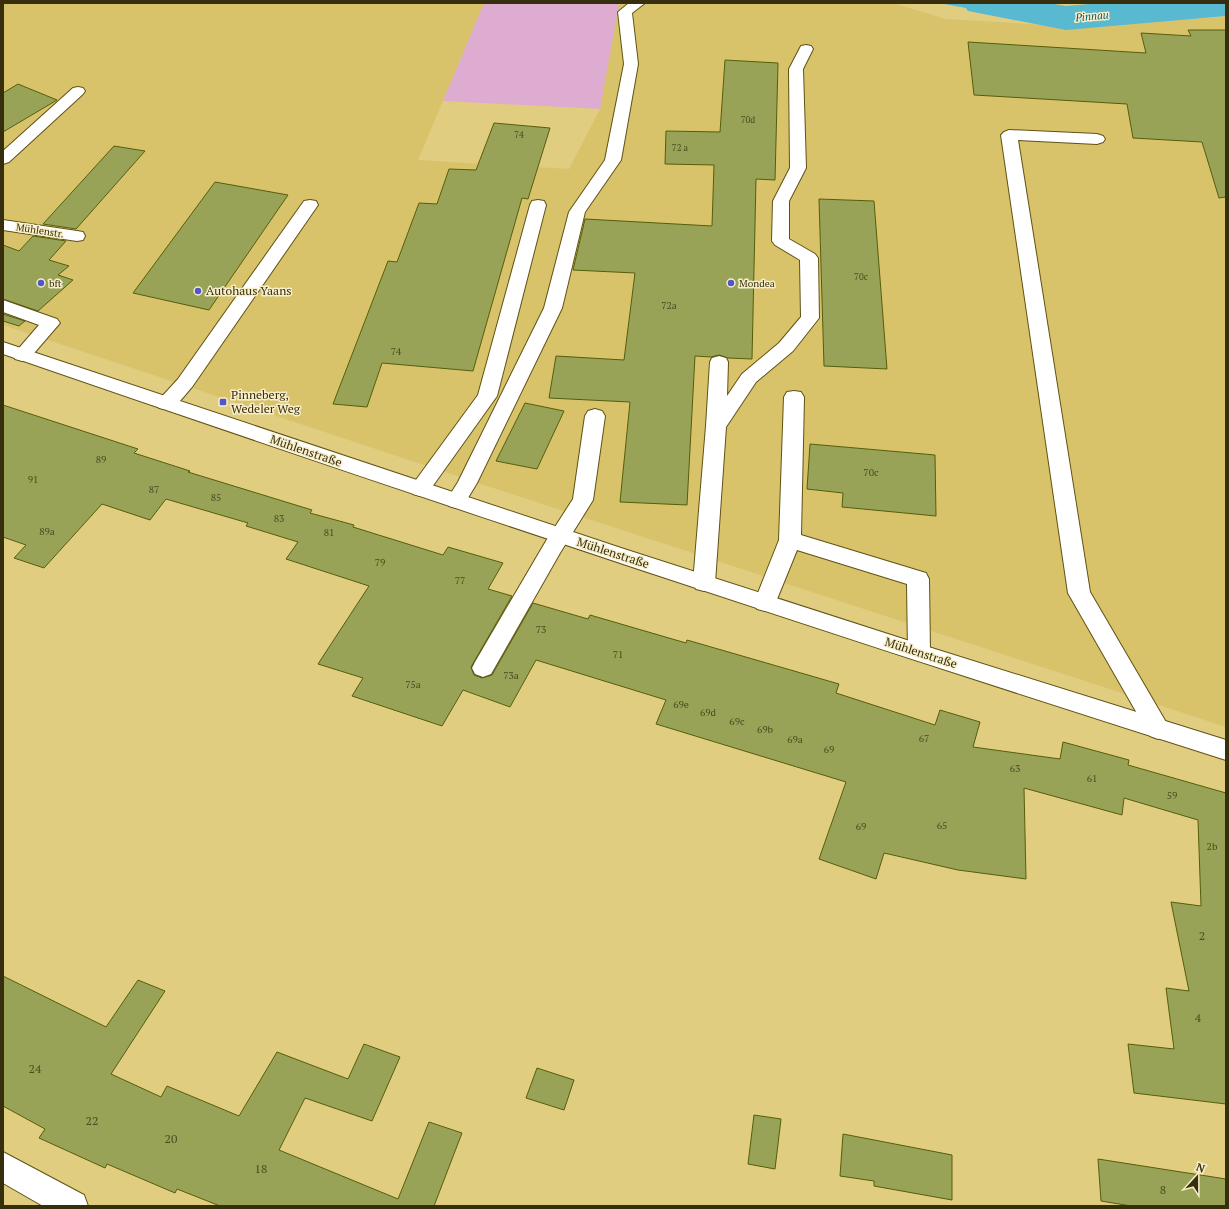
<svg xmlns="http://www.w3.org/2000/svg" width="1229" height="1209" font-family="'PT Serif',serif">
<rect width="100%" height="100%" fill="#e0cd7f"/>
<!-- built -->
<path fill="#d8c36b" d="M3,3H484L418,160L569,169L600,109L619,3H893L946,19L1062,26L1226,17V727L484,485L3,325Z"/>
<!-- green -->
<path fill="#dfacd1" d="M484,3H619L600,109L443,101Z"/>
<!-- water -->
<path fill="#58b9d1" d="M939,3H1036L1059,6L1062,26Z"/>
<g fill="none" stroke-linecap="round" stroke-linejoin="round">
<!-- river -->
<path fill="#58b9d1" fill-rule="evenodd" d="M962,3H1049L1066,6L1101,3H1226V16L1066,30L968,11Z"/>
</g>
<!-- building -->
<path fill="#98a357" stroke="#565e0a" d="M1188,30H1226V197L1219,198L1202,142L1133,138L1127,104L974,95L968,42L1146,53L1141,33L1191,36Z
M725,60L778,63L775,180L756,179L752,359L728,358L719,355L711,357L695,356L687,505L620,502L630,402L549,398L556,356L624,360L635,273L573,270L585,219L712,226L714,165L665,164L666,131L720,132Z
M18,84L57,100L3,132V93Z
M494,123L550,128L528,199L522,198L473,371L382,363L367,407L333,404L388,261L397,262L419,203L437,204L449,169L476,170Z
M114,146L145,151L76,229L43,224Z
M215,182L288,195L209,310L133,293Z
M819,199L874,201L887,369L824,366Z
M33,236L66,241L49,260L69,266L58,275L73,280L38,311L3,299V245L19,251Z
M3,314L25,321L19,326L3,321Z
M525,403L564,411L537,469L496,461Z
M3,405L138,449L134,453L190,471L188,472L312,510L310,513L354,525L353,527L443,555L448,547L503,563L488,589L512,596L471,667L474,675L482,678L492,675L533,603L588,619L590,615L686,643L687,640L839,684L836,693L935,725L940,710L980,722L973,747L1060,759L1063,742L1129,760L1128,765L1226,793V1104L1134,1093L1128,1044L1174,1049L1166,988L1189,991L1171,902L1201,906L1198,820L1124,798L1122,815L1024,788L1026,879L958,870L884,853L876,879L819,859L846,782L656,724L666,700L536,660L510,707L463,690L442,726L352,696L363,678L318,664L369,586L286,559L298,542L246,526L248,523L166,499L150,520L102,504L44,568L14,558L26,545L3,537Z
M810,444L935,455L936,516L842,507L843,493L807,489Z
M3,976L106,1027L138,980L165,991L111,1074L161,1097L167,1086L239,1116L277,1052L348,1079L364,1044L400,1057L372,1121L305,1098L279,1150L398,1199L429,1122L462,1133L434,1206H220L177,1189L175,1193L107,1164L105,1168L39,1138L45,1129L3,1106Z
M537,1068L574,1080L564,1110L526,1098Z
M754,1115L781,1119L775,1169L748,1164Z
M843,1134L952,1155V1200L874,1186V1181L840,1176Z
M1098,1159L1226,1179V1206H1131L1101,1201Z"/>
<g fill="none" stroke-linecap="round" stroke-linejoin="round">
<!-- minor casing -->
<g stroke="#605214" stroke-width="2">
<path id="minor" d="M629,3H645L632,13L638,64L621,160L585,212L562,308L477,483L463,506L456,508L449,506L446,501L458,482L544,308L569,212L605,160L624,64L618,12Z
M806,45L811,46L813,49L803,69L806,168L789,201V239L815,254L818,258L819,318L793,351L756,382L726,427L715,583L712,589L704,591L696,589L693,583L706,426L710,362L712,358L719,356L726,358L728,362L727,396L742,374L779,343L801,317L800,260L775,245L772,241L773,201L790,168L789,69L801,46Z
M78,87L83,88L85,91L83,94L9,162L3,164V151L73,88Z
M1009,130L1097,134L1103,136L1105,139L1103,142L1097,144L1018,140L1090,592L1170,729L1166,736L1158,739L1150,736L1068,593L1001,135L1004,132Z
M310,200L316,201L318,205L192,387C182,398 175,412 159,408L156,403L178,379L304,201Z
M538,200L544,201L546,205L497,396L427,494L420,496L413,494L410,489L413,484L478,395L530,205L532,201Z
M3,220L77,231L83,232L85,236L83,240L77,241L3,230Z
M3,300L57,319L60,323L29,359L22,361L15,359L13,355L39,325L3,312Z
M794,391L801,392L804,397L801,535L926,573L929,579L930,652L927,658L919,661L911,658L908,652L907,584L797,550L773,609L765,611L757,609L754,603L779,540L784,397L787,392Z
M595,409L602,411L605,416L593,500L560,553L491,674L483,677L475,674L472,668L475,662L546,541L573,499L585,416L588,411Z
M3,1152L84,1195L88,1206H43L3,1183Z"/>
</g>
<!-- major casing -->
<g stroke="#605214" stroke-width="2">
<path id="major" d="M3,342L621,548L919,644L1226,740V760C817,630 409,494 3,354Z"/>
</g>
<!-- minor -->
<use href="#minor" fill="#fff" fill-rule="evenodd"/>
<!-- major -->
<use href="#major" fill="#fff" fill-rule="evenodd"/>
</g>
<!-- markers -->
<g fill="#5056cc" stroke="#f8eec9" stroke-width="1.5">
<circle cx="41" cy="283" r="4"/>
<circle cx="731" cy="283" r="4"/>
<circle cx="198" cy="291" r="4"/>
<rect x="219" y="398" width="8" height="8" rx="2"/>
</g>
<g text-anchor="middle" stroke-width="3" stroke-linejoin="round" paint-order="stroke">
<!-- far-number labels -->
<g font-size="9" fill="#4e4b20">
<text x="748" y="123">70d</text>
<text x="519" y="138">74</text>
<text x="680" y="151">72 a</text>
<text x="861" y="280">70c</text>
</g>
<!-- far-street labels -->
<g font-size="10" fill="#362e0d" stroke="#f8eec9">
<text transform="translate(40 230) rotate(9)" y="4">Mühlenstr.</text>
</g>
<!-- far-poi labels -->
<g font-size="10" fill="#362e0d" stroke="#f8eec9" text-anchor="start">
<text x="49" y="287">bft</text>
<text x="739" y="287">Mondea</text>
</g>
<!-- number labels -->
<g font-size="10" fill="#4e4b20">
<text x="669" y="309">72a</text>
<text x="396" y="355">74</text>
<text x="101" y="463">89</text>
<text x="871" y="476">70c</text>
<text x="33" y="483">91</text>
<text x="154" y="493">87</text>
<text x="216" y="501">85</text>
<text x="279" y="522">83</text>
<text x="47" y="535">89a</text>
<text x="329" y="536">81</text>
<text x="380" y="566">79</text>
<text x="460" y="584">77</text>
<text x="541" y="633">73</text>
<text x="618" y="658">71</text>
<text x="511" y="679">73a</text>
<text x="413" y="688">75a</text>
<text x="681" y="708">69e</text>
<text x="708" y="716">69d</text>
<text x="737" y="725">69c</text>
<text x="765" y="733">69b</text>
<text x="924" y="742">67</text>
<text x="795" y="743">69a</text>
<text x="829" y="753">69</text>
<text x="1015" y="772">63</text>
<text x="1092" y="782">61</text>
<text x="1172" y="799">59</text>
<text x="942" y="829">65</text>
<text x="861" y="830">69</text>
<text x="1212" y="850">2b</text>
</g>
<!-- far-water labels -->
<g font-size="11" font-style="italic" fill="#005869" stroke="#f8eec9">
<text transform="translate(1092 16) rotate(-5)" y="4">Pinnau</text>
</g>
<!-- poi labels -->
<g font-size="12" fill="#362e0d" stroke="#f8eec9" text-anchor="start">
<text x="206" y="295">Autohaus Yaans</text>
<text x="231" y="399">Pinneberg,<tspan x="231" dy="14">Wedeler Weg</tspan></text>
</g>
<!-- street labels -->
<g font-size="12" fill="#362e0d" stroke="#f8eec9">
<text transform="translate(306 451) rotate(19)" y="4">Mühlenstraße</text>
<text transform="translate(613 553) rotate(18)" y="4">Mühlenstraße</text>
<text transform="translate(921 653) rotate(18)" y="4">Mühlenstraße</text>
</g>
<!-- near-number labels -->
<g font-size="12" fill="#4e4b20">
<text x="1202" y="940">2</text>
<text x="1198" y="1022">4</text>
<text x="35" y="1073">24</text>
<text x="92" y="1125">22</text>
<text x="171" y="1143">20</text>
<text x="261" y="1173">18</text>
<text x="1163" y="1194">8</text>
</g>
</g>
<!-- border -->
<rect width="1229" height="1209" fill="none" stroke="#362e0d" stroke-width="8"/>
<!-- north arrow -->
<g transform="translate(1197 1177) rotate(21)" stroke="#f8eec9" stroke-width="3" paint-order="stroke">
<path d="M0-3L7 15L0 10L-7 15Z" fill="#362e0d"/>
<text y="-6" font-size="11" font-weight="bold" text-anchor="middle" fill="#362e0d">N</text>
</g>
</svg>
